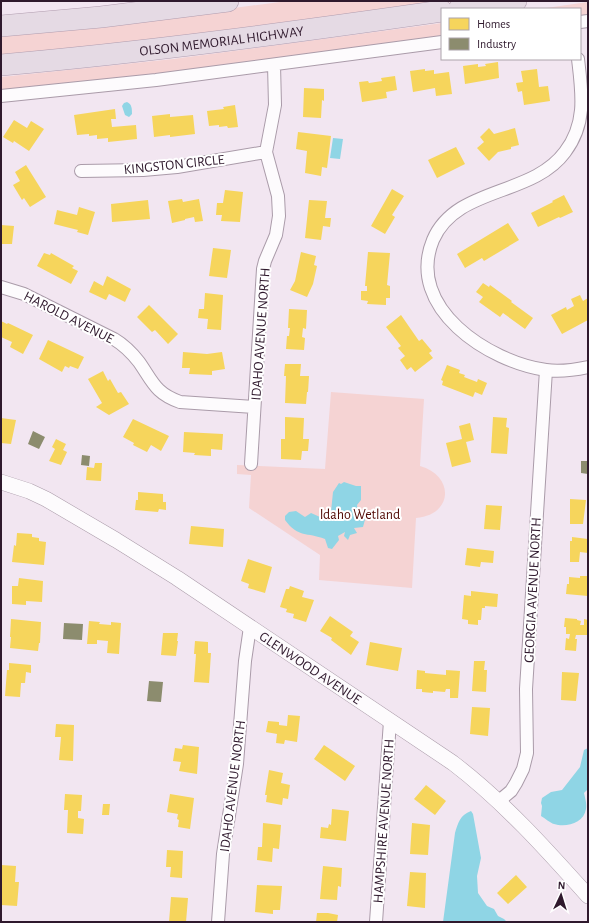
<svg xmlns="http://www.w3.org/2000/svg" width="589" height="923" font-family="'Alegreya Sans',sans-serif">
<rect width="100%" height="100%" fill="#f2e6f1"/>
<!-- green -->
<path fill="#f5d3d3" d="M287,1H460L256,29L1,58V34L159,18Z
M588,2V16L580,17V9H539Z
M442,23V36L154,74L1,90V77L173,59Z
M331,392L424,399L420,466C455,476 453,515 416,518L412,588L319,580L320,555L249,508L251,475L237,474V465L325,469Z"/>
<!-- water -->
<path fill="#8fd5e5" d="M127,102C132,104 132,109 132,114L129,117L125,115L122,106L124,103Z
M333,138L343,139L340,159L330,158Z
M344,482L356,486H361V500L357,505L358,511L364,512L366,516L363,527L354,528L357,533L350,535L348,540L344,536L345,532L338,536L339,540L332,549L328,548L325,539C307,532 298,538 285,520V516L289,512L296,511L305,517L311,513L320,517L325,512L327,513L331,512L333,492L339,483L341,484Z
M588,748V789L584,793C585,798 587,803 586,809C584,823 566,828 554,824C550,823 545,818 541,816L542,806L541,803L542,798L551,792L562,790L580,767L584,750Z
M471,811L473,814L481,858L477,876L478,893L487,906L494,909L498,916L504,919L507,922H443L455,833C458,823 460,815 471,811Z"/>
<!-- homes -->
<path fill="#f6d55c" d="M498,62L499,78L465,84L463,66L478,64V67L486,66L485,64Z
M425,69V71L434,70V74L449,72L452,94L436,96L435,88L413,92L410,71Z
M537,69L539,87L548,86L550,101L524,105L522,91L518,92L516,83L523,82L521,71Z
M395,76L397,90L386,92L387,98L362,102L359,82L368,81L369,83L382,81L381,78Z
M304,88L324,89V101L322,100L321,118L303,117Z
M235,105L238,127L228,128L227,126L219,127V125L209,126L207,111L224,109L223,107Z
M115,109L116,119H111L112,127L136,125L137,139L108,142V138L97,139V135L89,136V134L77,135L74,115Z
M170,114V117L193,115L195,134L170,137V135L154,137L152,116Z
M14,120L27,128L31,121L44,129L29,151L14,141L13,143L3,137Z
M489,128L494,134L515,128L519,145L511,147V149L498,152L489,161L477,148L484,142L480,137Z
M298,132L331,136L327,168L322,167L321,176L305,173L307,151L296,149Z
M456,147L465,164L437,178L428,160Z
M26,165L46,197L30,207L24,198L22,200L13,185L20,181L15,172Z
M392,189L404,196L392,215L395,217L385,234L371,226Z
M225,190L243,192L240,222L221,221L222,215H216L217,203H223Z
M564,195L573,212L560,218L559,217L538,227L531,213L553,202L552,201Z
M182,199L183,202L199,199L203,221L195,222L194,217L185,219V220L172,223L168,201Z
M148,200L150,219L112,222L111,204Z
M309,200L327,201L325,218H331L330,227L323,226L321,240L305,238Z
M79,207L95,212L88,235L77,232L78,230L54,224L57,210L77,215Z
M508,223L519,240L484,261L482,258L465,268L457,254Z
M1,225L14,226L12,244H1Z
M213,248L231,250L227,278L209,276Z
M301,252L316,256L314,265L317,266L313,284L307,297L290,290L295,281Z
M368,252L390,253L387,285L390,286V298H386V305L367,304L368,301L361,300V291H367V286H365Z
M44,253L50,255L51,253L74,266L72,268L78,271L71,284L37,266Z
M107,276L131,289L125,302L109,294L106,300L89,292L94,281L103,286Z
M483,283L489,287L490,285L512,301L511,302L533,318L525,329L503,313L500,317L479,302L483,297L476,292Z
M205,293L223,295L221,330L207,329L208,319L198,318L199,309H204Z
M580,295L583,301L588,298V320L562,334L551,315L566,307L567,310L574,306L571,299Z
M149,305L178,334L168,344L155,330L152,332L137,317Z
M289,309L307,310L306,329L303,328L302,337L305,338L304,350L286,349L287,336H289L290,328H288Z
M401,315L419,341L422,339L432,351L429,353L433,358L415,372L411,367L407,370L400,360L405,356L398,348L401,346L386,327Z
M1,321L7,324L8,323L33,335L23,354L10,347L12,342L1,337Z
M48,340L84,357L78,369L70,366L69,368L65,366L62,372L39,359Z
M183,352L207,354L222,352L225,369L212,371V375L189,374L190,368H182Z
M285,364H301L300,376H309L308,392H307L306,404L285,403L286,376H284Z
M447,365L460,370L459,373L465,375L464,377L477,382L478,379L487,383L482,395L475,392L473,397L442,385L443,381L441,380Z
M103,371L108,381L110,379L118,393L121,392L129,404L109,415L96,407L102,403L88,379Z
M285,417L304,418L303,439H309L308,451H302L301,460L281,459V439H285Z
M493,417L507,418L506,427L509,428L507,454L491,453Z
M1,418L16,420L11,444L1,443Z
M133,419L169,436L161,451L151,445L147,452L133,445L134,443L123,437Z
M470,423L474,440L466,442L471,462L452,467L446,443L462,439L459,426Z
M184,432L223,434L222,450L211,449V456L194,455L195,453L183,452Z
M56,439L66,444L63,450L67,452L61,465L49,461L55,449L52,447Z
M95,463H102L101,481L86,480L87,467L94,468Z
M138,492L163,494V502H166V510L159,509L158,512L135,510L136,500H138Z
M570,499L586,500L583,524H570Z
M486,505L502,506L500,530L484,529Z
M191,526L224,529L223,547L189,544Z
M17,533L32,534V537L39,538V541L46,542L44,565L12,562L14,545L16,546Z
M572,537L588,539V553L580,552L579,562H570V541H572Z
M467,548L494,551L493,563L481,562L480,567L465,565Z
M248,559L272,567L265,593L248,588L249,584L241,581Z
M580,576H588V596L566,594L567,584H569V577L580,578Z
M19,578L43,581L42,602L26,601V605L12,604V586H18Z
M290,586L304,591L302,597L314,600L306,622L293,618L294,614L286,612L287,609L280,607L286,589H289Z
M471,591L498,594L497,607L485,606V608H482L481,620H478V625L468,624V620L462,619L464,595L471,596Z
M330,616L353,632L350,636L359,642L351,655L331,640L332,638L320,631Z
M565,618L577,619V620L581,621L580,625H584V619L588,620V635H576L575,639H577L576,651L565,650L566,638L569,639L570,634H566V627H564Z
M11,619L41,622L40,643H39L38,651L10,648L11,637H10Z
M89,621L100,622L99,624L111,625V622L121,623L119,654L107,653L108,641L97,640V644H87Z
M163,633H178L177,641H178L176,656L161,655Z
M195,641L208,642V653H211L209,683L194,682L196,654H194Z
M370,642L402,648L398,671L366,665Z
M474,661H485L484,670H487L486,692L472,691Z
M9,663L31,665V673L26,672L25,683H21L20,697L5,696L7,670H9Z
M417,670L425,671V673L446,675V670L460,671L458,698H450V689H446L445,692L433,691V693L422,692V689H416Z
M562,672L579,673L576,701L561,700Z
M472,707L490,708L488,736L470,734Z
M288,715L300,716L297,742L285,740L284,744L276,743L277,734L266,732L268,721L279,722V725L287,726Z
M56,724L74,725L73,761L59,760L61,737H55Z
M183,745L199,747L197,774L179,771L181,762L173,761L175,748L182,749Z
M324,745L355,766L345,781L314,759Z
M269,770L283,773L281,783L290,785L288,799L283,798L282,805L266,802L267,795H265Z
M426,785L446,801L435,815L414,799Z
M65,794L82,795L81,811H78V818L84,819L83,834L67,833L68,810H64Z
M170,794L194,798L190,829L178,827L179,820L177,819L178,814L167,812Z
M103,804H110L109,815H102Z
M332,809L349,811L346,841L320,838L321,827L328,828L329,824L331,825Z
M263,823L281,825L279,849L273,848L272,862L257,860L258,847H262Z
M412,823L430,825L428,855L410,854Z
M167,850L183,851L182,878L170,877L171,867H166Z
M1,865L16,866L15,882H19L17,906L1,905Z
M323,866L342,868L341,887L338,886L337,900L320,899Z
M410,872L426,873L425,908L407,906Z
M516,875L527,887L508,904L497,893Z
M257,885L282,886L280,910H273V914L255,912Z
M171,897L188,898L186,922H169Z
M317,913H328L338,915L337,922H316Z"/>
<!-- industry -->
<path fill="#8c8c6e" d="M33,431L45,437L39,449L28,444Z
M82,455L90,456L89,466L81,465Z
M581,461H588V474L581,473Z
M64,623L83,624L82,640L63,639Z
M149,681L163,682L161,702L147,701Z"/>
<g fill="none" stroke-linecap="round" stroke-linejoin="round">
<!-- minor casing -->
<g stroke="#aa9ba9" stroke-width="14">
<path id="minor" d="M580,22L588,21
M578,59C582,93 587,123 565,152C532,197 456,186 433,240C405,308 489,362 546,370C560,372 574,370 588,367
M1,96L156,80L442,42
M81,171L143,170L177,167L266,152
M1,287L24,294L114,339C124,345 132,353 139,362C153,382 155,393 180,402L254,407
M251,464L263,269L265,261L276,235L279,216L278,196L266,152L275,105L274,65
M499,801L511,791L516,783L523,769L527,753L526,689L546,370
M218,922L223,854L237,764L245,661L250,627
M376,922L390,721"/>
</g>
<!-- tertiary casing -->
<g stroke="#aa9ba9" stroke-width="16">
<g id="tertiary">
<path id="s1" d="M1,482L29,491L46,499L116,540L177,578L453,763C504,802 546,849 588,896"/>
</g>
</g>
<!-- trunk casing -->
<g stroke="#b19daf" stroke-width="22">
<g id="trunk">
<path d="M459,9L516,1"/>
<path d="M1,26L101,17L228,1"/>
<path id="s2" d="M1,65C149,52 295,32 442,11"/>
</g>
</g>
<!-- minor -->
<use href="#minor" stroke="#fdfbfd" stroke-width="12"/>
<!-- tertiary -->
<use href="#tertiary" stroke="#fdfbfd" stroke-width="15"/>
<!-- trunk -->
<use href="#trunk" stroke="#e5dae4" stroke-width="21"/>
</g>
<g text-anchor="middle" stroke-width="4" stroke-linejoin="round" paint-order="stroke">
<!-- street labels -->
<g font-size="14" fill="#2f192d" stroke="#fff">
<text dy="5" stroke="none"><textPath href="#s2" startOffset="222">OLSON MEMORIAL HIGHWAY</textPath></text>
<text transform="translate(174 164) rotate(-6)" y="5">KINGSTON CIRCLE</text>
<text transform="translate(69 317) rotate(27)" y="5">HAROLD AVENUE</text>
<text transform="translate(260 334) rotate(-86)" y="5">IDAHO AVENUE NORTH</text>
<text transform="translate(532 590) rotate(-87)" y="5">GEORGIA AVENUE NORTH</text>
<text dy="5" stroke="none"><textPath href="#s1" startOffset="362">GLENWOOD AVENUE</textPath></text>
<text transform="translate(232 786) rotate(-83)" y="5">IDAHO AVENUE NORTH</text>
<text transform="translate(383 821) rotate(-86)" y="5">HAMPSHIRE AVENUE NORTH</text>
</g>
<!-- park labels -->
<g font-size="14" fill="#510904" stroke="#fff">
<text x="360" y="519">Idaho Wetland</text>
</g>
</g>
<!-- border -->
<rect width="589" height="923" fill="none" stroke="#2f192d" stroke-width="4"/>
<!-- legend -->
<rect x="441" y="8" width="140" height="52" fill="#ffffff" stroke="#aca3ab"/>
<rect x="449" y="18" width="20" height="12" fill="#f6d55c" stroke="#aca3ab"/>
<text x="477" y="28" font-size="12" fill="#2f192d">Homes</text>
<rect x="449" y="38" width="20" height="12" fill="#8c8c6e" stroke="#aca3ab"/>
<text x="477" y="48" font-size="12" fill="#2f192d">Industry</text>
<!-- north arrow -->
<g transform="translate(561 895) rotate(4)" stroke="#ffffff" stroke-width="3" paint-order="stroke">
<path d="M0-3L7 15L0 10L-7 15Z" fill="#2f192d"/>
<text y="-6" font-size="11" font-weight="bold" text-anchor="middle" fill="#2f192d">N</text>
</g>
</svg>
